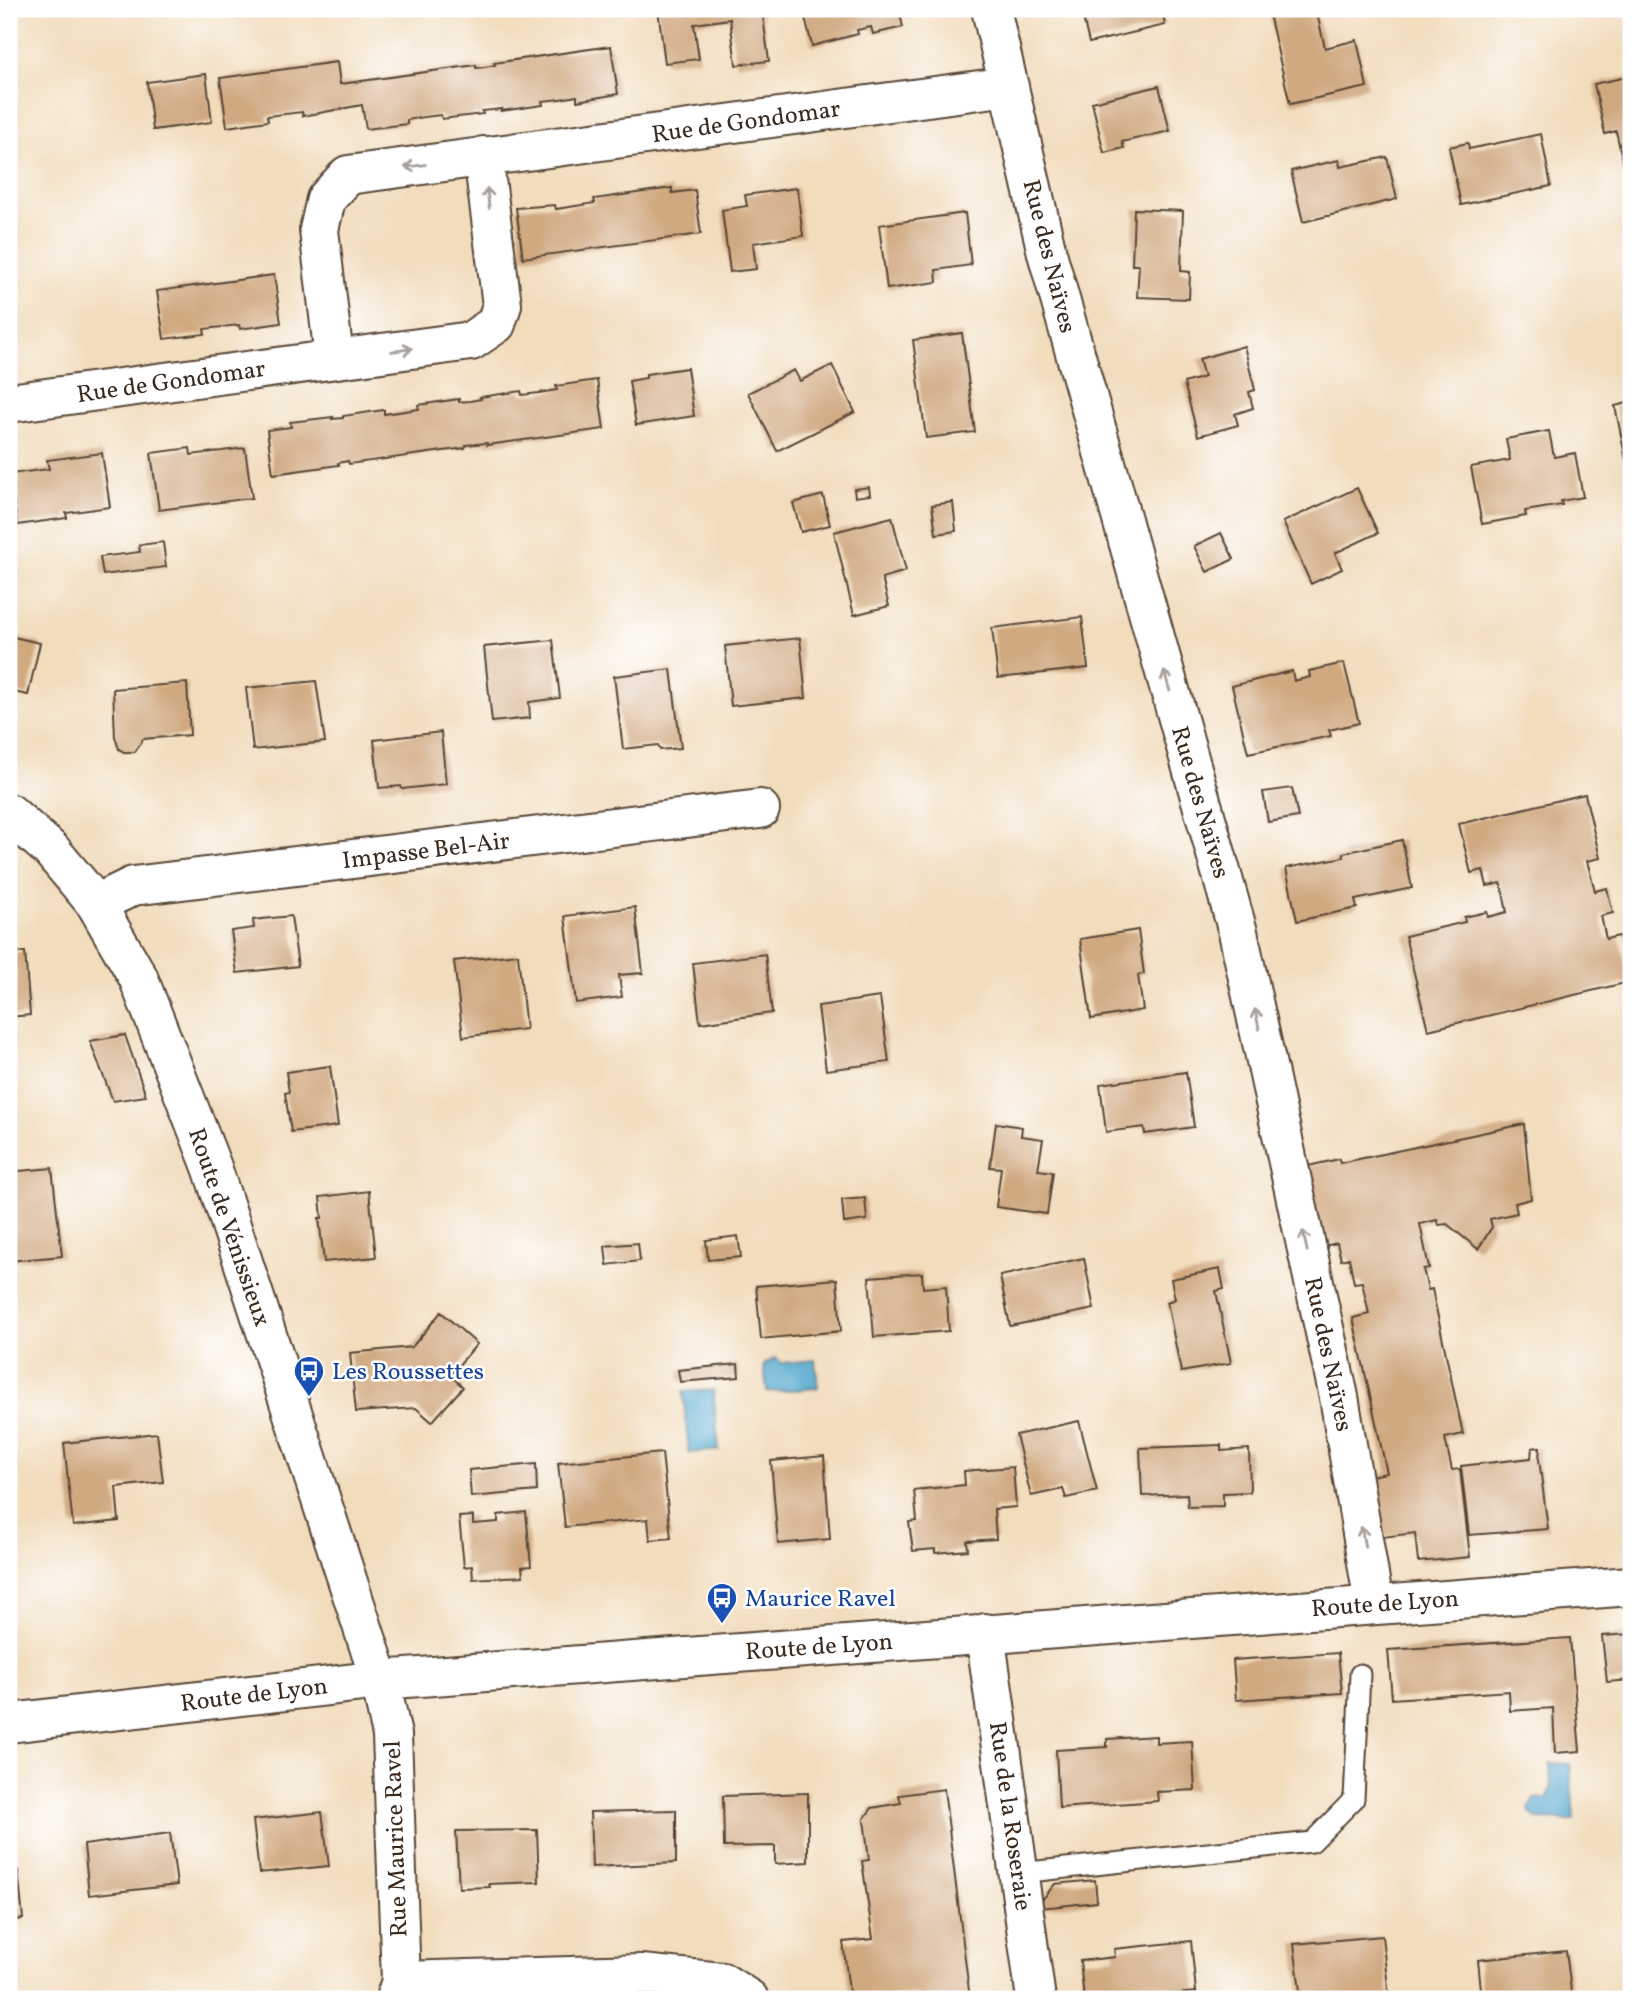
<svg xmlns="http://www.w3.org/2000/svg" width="1640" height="2008" font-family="Vollkorn,serif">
<rect width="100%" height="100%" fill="#fff"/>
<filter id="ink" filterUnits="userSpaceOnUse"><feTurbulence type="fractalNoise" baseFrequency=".0143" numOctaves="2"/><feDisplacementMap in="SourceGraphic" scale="14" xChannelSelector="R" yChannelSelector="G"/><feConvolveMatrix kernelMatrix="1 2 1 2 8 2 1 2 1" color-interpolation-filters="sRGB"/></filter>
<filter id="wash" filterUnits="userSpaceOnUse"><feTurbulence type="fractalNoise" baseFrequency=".00686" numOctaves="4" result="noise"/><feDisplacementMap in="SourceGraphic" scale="28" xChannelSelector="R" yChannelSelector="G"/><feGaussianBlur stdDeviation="1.57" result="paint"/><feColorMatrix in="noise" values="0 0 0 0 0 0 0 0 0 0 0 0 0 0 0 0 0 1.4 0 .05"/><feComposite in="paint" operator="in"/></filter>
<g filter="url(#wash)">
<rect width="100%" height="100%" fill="#f1dcbc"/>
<!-- water -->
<path fill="#53a7ce" stroke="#476876" stroke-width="2" d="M775,1358L782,1363L815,1360L818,1388L767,1392L764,1365Z
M713,1390L719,1450L689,1453L683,1392Z
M1550,1763L1570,1764L1574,1820L1537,1819L1530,1812L1529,1807L1534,1799L1548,1798L1551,1787Z"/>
<g id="blocks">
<!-- building -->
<path fill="#d0a980" d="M658,9H762L769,61L736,65L730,19L694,24L699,59L665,63Z
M803,9H899L903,27L873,34L871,27L857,30L858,34L812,46Z
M1081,9H1162L1165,25L1089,43Z
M1292,9H1316L1325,48L1357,40L1367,87L1290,104L1269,14Z
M611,46L618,94L577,101V96L560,99L542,101L543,105L501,111L502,109L482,111L483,114L442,119L441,115L424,117L407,120V124L366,129L362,105L303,116L302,112L267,116L268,121L227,127L220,78L337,62L340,84L476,65V68L485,67L495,65L494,63Z
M206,74L212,122L153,130L147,82Z
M1631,76V175L1626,176L1616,131L1605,134L1594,84Z
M1159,86L1170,131L1122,142L1124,148L1104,153L1092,102Z
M1541,134L1551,186L1461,205L1449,147L1468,143L1469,149Z
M1387,157L1397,199L1303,222L1291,171L1339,160L1340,167Z
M672,188V193L695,190L701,234L523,258L516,208L555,205L556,209L595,203L594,199Z
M797,188L803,236L753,243L756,269L730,272L722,210L747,206L745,195Z
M1134,209L1183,211L1181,271L1190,272L1189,299L1137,297L1139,265H1132Z
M965,213L971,265L936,270L937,282L887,289L879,225Z
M274,275L281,323L240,329L239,325L204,329L205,334L164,339L157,291Z
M962,333L975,432L926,438L913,340Z
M1244,346L1255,390L1249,392L1253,408L1235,414L1238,425L1198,436L1184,383L1204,377L1199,359Z
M832,365L855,412L777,451L748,393L794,370L800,381Z
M687,368L694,416L636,425L629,381L646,378V374Z
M597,380L604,429L487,445V443L476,444L466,445L465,448L349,464L348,461L338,463L339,465L273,474L267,430L291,427L290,422L333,417L332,419L343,418V416L384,410V414L419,409L418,405L459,399V402L470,401L481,399L480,397L521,391L522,395L539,393L557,390L556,386Z
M1631,402V464L1627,465L1615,406Z
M1549,431L1554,457L1575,453L1583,497L1561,501L1562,505L1525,511L1526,516L1482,524L1471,467L1510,460L1506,439Z
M190,448L191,455L245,448L252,498L159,510L151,453Z
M102,453L110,507L66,513L67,518L17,525L10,474L49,469L47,460Z
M869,487L870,495L855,497L854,489Z
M1357,488L1378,533L1335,553L1342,569L1311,584L1283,522Z
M823,495L830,525L801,532L793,503Z
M953,502L956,531L936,534L932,505Z
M892,517L906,571L882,578L889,606L854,615L834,532Z
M1221,533L1234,559L1207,572L1194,546Z
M163,542L166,567L103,575L100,557L140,552L139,545Z
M1082,617L1088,668L998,678L992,628Z
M9,636L40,643L28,695L9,691Z
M800,638L806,698L731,706L725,646Z
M553,640L560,698L529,702L530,718L492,722L484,647Z
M1344,663L1359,723L1329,730L1331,736L1248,753L1232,686L1292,671L1294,681L1310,677L1309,671Z
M671,669L681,748L660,750L658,745L623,749L614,676Z
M316,681L325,742L253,750L246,688Z
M187,683L190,735L143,739L135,752H124L119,749L115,737L113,689Z
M441,732L446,784L402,789L401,786L379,788L374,740Z
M1292,788L1298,817L1268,822L1263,792Z
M1585,794L1600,858L1587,861L1595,891L1607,888L1613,913L1601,916L1606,939L1619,936L1629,982L1428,1030L1405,936L1465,922L1464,917L1487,912L1488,917L1507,912L1501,883L1487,886L1483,870L1471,873L1459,824Z
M1402,840L1412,888L1355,900L1357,908L1297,921L1286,868L1344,857L1343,853Z
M635,907L643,973L619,975L622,997L576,1003L565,916Z
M291,916L298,966L237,973L231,931L254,928L253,920Z
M1138,930L1144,974L1138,975L1143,1010L1091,1019L1080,939Z
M25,952L30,1015L9,1017V953Z
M518,954L526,1029L463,1037L454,961Z
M765,954L772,1013L700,1023L693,963Z
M880,997L889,1062L826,1070L818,1006Z
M125,1035L146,1096L113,1101L90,1041Z
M330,1066L338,1126L291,1132L285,1093L289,1092L286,1072Z
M1186,1072L1194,1127L1145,1134L1144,1127L1106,1132L1100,1084Z
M996,1123L1022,1127L1021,1136L1043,1139L1038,1170L1053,1172L1047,1214L996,1207L1001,1168L990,1167Z
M1524,1124L1531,1199L1515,1203L1517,1213L1490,1219L1492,1227L1478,1249L1447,1224L1439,1225L1437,1220L1420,1224L1429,1268L1423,1269L1428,1290L1432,1289L1463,1434L1445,1438L1452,1470L1460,1469L1470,1557L1418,1562L1415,1533L1383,1537L1370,1476L1387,1473L1353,1318L1369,1314L1362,1282L1354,1283L1349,1258L1341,1260L1337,1243L1320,1247L1304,1167L1339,1159L1340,1163Z
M52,1168L62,1256L9,1261V1172Z
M369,1191L376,1257L324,1262L319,1218H322L320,1197Z
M865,1198L867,1220L844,1223L842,1200Z
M738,1236L741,1257L708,1260L706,1240Z
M638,1243L640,1261L607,1265L605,1246Z
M1084,1258L1094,1309L1010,1326L1000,1276Z
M1220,1269L1224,1289L1216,1291L1231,1363L1181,1372L1167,1302L1175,1299L1171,1279Z
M922,1273L923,1288L946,1286L949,1331L874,1337L869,1277Z
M837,1279L841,1331L761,1339L756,1286Z
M441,1312L477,1344L450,1375L463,1387L432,1422L416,1408L356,1412L350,1353L412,1347Z
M738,1364L739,1377L680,1382L678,1370Z
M1079,1421L1097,1491L1066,1498L1063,1489L1031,1496L1016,1435Z
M157,1433L163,1482L116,1487L119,1521L73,1526L64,1443Z
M1221,1445V1451L1249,1449L1250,1492L1223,1493V1506L1188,1507L1187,1494L1142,1496L1140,1448Z
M1540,1447L1539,1459L1548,1529L1469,1535L1461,1466L1531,1458L1532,1448Z
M662,1453L671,1538L650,1540L648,1519L565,1527L558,1463Z
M824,1456L830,1539L778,1544L771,1461Z
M536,1464L537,1491L471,1497L469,1470Z
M1013,1467L1016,1507L994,1509L996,1539L967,1541L968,1550L935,1553V1549L913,1551L909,1522L917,1521L914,1490L965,1485L964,1471Z
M526,1512L531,1566L522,1567L523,1576L473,1579L472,1566L464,1567L459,1517L473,1516V1524L498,1522V1515Z
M1631,1634V1680L1607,1682L1602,1636Z
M1570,1638L1580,1751L1555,1753L1553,1708L1510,1711L1509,1691L1392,1699L1388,1650Z
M1338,1653L1342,1693L1236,1700L1233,1660Z
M1156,1736V1743L1192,1741L1195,1790L1157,1792L1158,1801L1059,1808L1056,1750L1107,1747V1739Z
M944,1789L970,1999H918L917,1994L876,1999H850L843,1942L873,1939L862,1861L869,1860L864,1819L872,1808L901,1803L899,1795Z
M808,1793V1862L775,1864V1846L724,1847L723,1796Z
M676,1810V1863L592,1867L590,1812Z
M322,1812L329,1866L259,1873L253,1820Z
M537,1830L539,1882L489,1884L490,1887L459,1888L456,1831Z
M170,1833L177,1885L89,1895L84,1845Z
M18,1870L23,1919L9,1921V1871Z
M1095,1880L1097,1902L1040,1908L1039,1904L1055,1884Z
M1382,1936L1389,1995L1350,1999H1346L1345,1997L1301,1999L1294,1944Z
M1191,1941L1196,1992L1130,1999H1121V1995L1084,1999L1080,1961L1115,1957L1114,1949Z
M1566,1951L1572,1999H1482L1478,1960Z
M301,1992L302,1999H257V1998Z"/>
</g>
</g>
<g filter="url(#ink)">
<use href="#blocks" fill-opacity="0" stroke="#564536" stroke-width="2"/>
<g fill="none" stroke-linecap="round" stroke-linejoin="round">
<!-- lane casing -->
<g stroke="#564536" stroke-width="23">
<path id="lane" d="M1019,1873L1312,1842L1354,1799L1360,1674"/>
</g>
<!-- street casing -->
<g stroke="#564536" stroke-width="42">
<path id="street" d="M991,9L1047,253L1238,932L1339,1397L1374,1604
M334,358L319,230L326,199L348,175L1009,86
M9,403L471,341L496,324L502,305L483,156
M9,813L51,850L96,904L138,977L212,1167L380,1680L392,1735L401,1981L395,1999
M96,904L133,886L760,809
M985,1633L1036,1999
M401,1981L641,1974L722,1982L749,1999"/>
</g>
<!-- primary casing -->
<g stroke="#564536" stroke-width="42">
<path id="primary" d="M9,1723L380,1680L1631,1586"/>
</g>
<!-- lane -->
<use href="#lane" stroke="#fff" stroke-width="19"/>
<!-- street -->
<use href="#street" stroke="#fff" stroke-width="38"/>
<!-- primary -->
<use href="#primary" stroke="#fff" stroke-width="38"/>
</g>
<!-- one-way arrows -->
<defs><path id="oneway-shaft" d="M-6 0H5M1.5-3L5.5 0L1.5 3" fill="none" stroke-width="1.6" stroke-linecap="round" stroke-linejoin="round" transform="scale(1.75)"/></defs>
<g stroke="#a79f9a">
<use href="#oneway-shaft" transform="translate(415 166) rotate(172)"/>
<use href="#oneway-shaft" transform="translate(488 198) rotate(-97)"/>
<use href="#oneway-shaft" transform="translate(402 350) rotate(-7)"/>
<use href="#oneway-shaft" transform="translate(1167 681) rotate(-106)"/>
<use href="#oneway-shaft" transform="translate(1257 1019) rotate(-102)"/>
<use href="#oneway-shaft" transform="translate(1305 1241) rotate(-102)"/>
<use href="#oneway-shaft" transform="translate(1363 1537) rotate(-100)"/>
</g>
</g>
<!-- icons -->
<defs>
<g id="bus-pin" transform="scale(1.575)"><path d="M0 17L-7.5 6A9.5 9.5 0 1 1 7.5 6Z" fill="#1a4fb4" stroke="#fff"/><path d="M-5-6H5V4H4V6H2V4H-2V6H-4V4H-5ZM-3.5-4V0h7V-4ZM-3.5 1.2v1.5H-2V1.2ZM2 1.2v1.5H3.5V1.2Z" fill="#fff"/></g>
</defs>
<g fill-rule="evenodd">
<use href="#bus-pin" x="309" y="1371"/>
<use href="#bus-pin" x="722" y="1598"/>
</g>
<g text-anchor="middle" stroke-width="5" stroke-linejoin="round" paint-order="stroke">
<!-- street labels -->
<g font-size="24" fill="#3b2a1e" stroke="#fff">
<text transform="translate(746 121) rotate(-8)" y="8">Rue de Gondomar</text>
<text transform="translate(1050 256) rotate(76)" y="8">Rue des Naïves</text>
<text transform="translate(171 381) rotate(-8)" y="8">Rue de Gondomar</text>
<text transform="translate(1201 802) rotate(74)" y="8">Rue des Naïves</text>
<text transform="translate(426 850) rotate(-7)" y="8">Impasse Bel-Air</text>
<text transform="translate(230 1227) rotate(71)" y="8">Route de Vénissieux</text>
<text transform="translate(1329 1354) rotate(78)" y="8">Rue des Naïves</text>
<text transform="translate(1385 1603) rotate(-4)" y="8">Route de Lyon</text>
<text transform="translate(819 1646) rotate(-4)" y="8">Route de Lyon</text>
<text transform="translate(254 1694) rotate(-7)" y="8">Route de Lyon</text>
<text transform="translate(1011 1816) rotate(82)" y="8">Rue de la Roseraie</text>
<text transform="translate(395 1839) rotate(-92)" y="8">Rue Maurice Ravel</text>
</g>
<!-- transit labels -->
<g font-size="24" fill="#164399" stroke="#fff" text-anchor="start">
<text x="332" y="1379">Les Roussettes</text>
<text x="745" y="1606">Maurice Ravel</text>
</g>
</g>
<!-- margin -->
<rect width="1640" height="2008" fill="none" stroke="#fff" stroke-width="35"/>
</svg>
